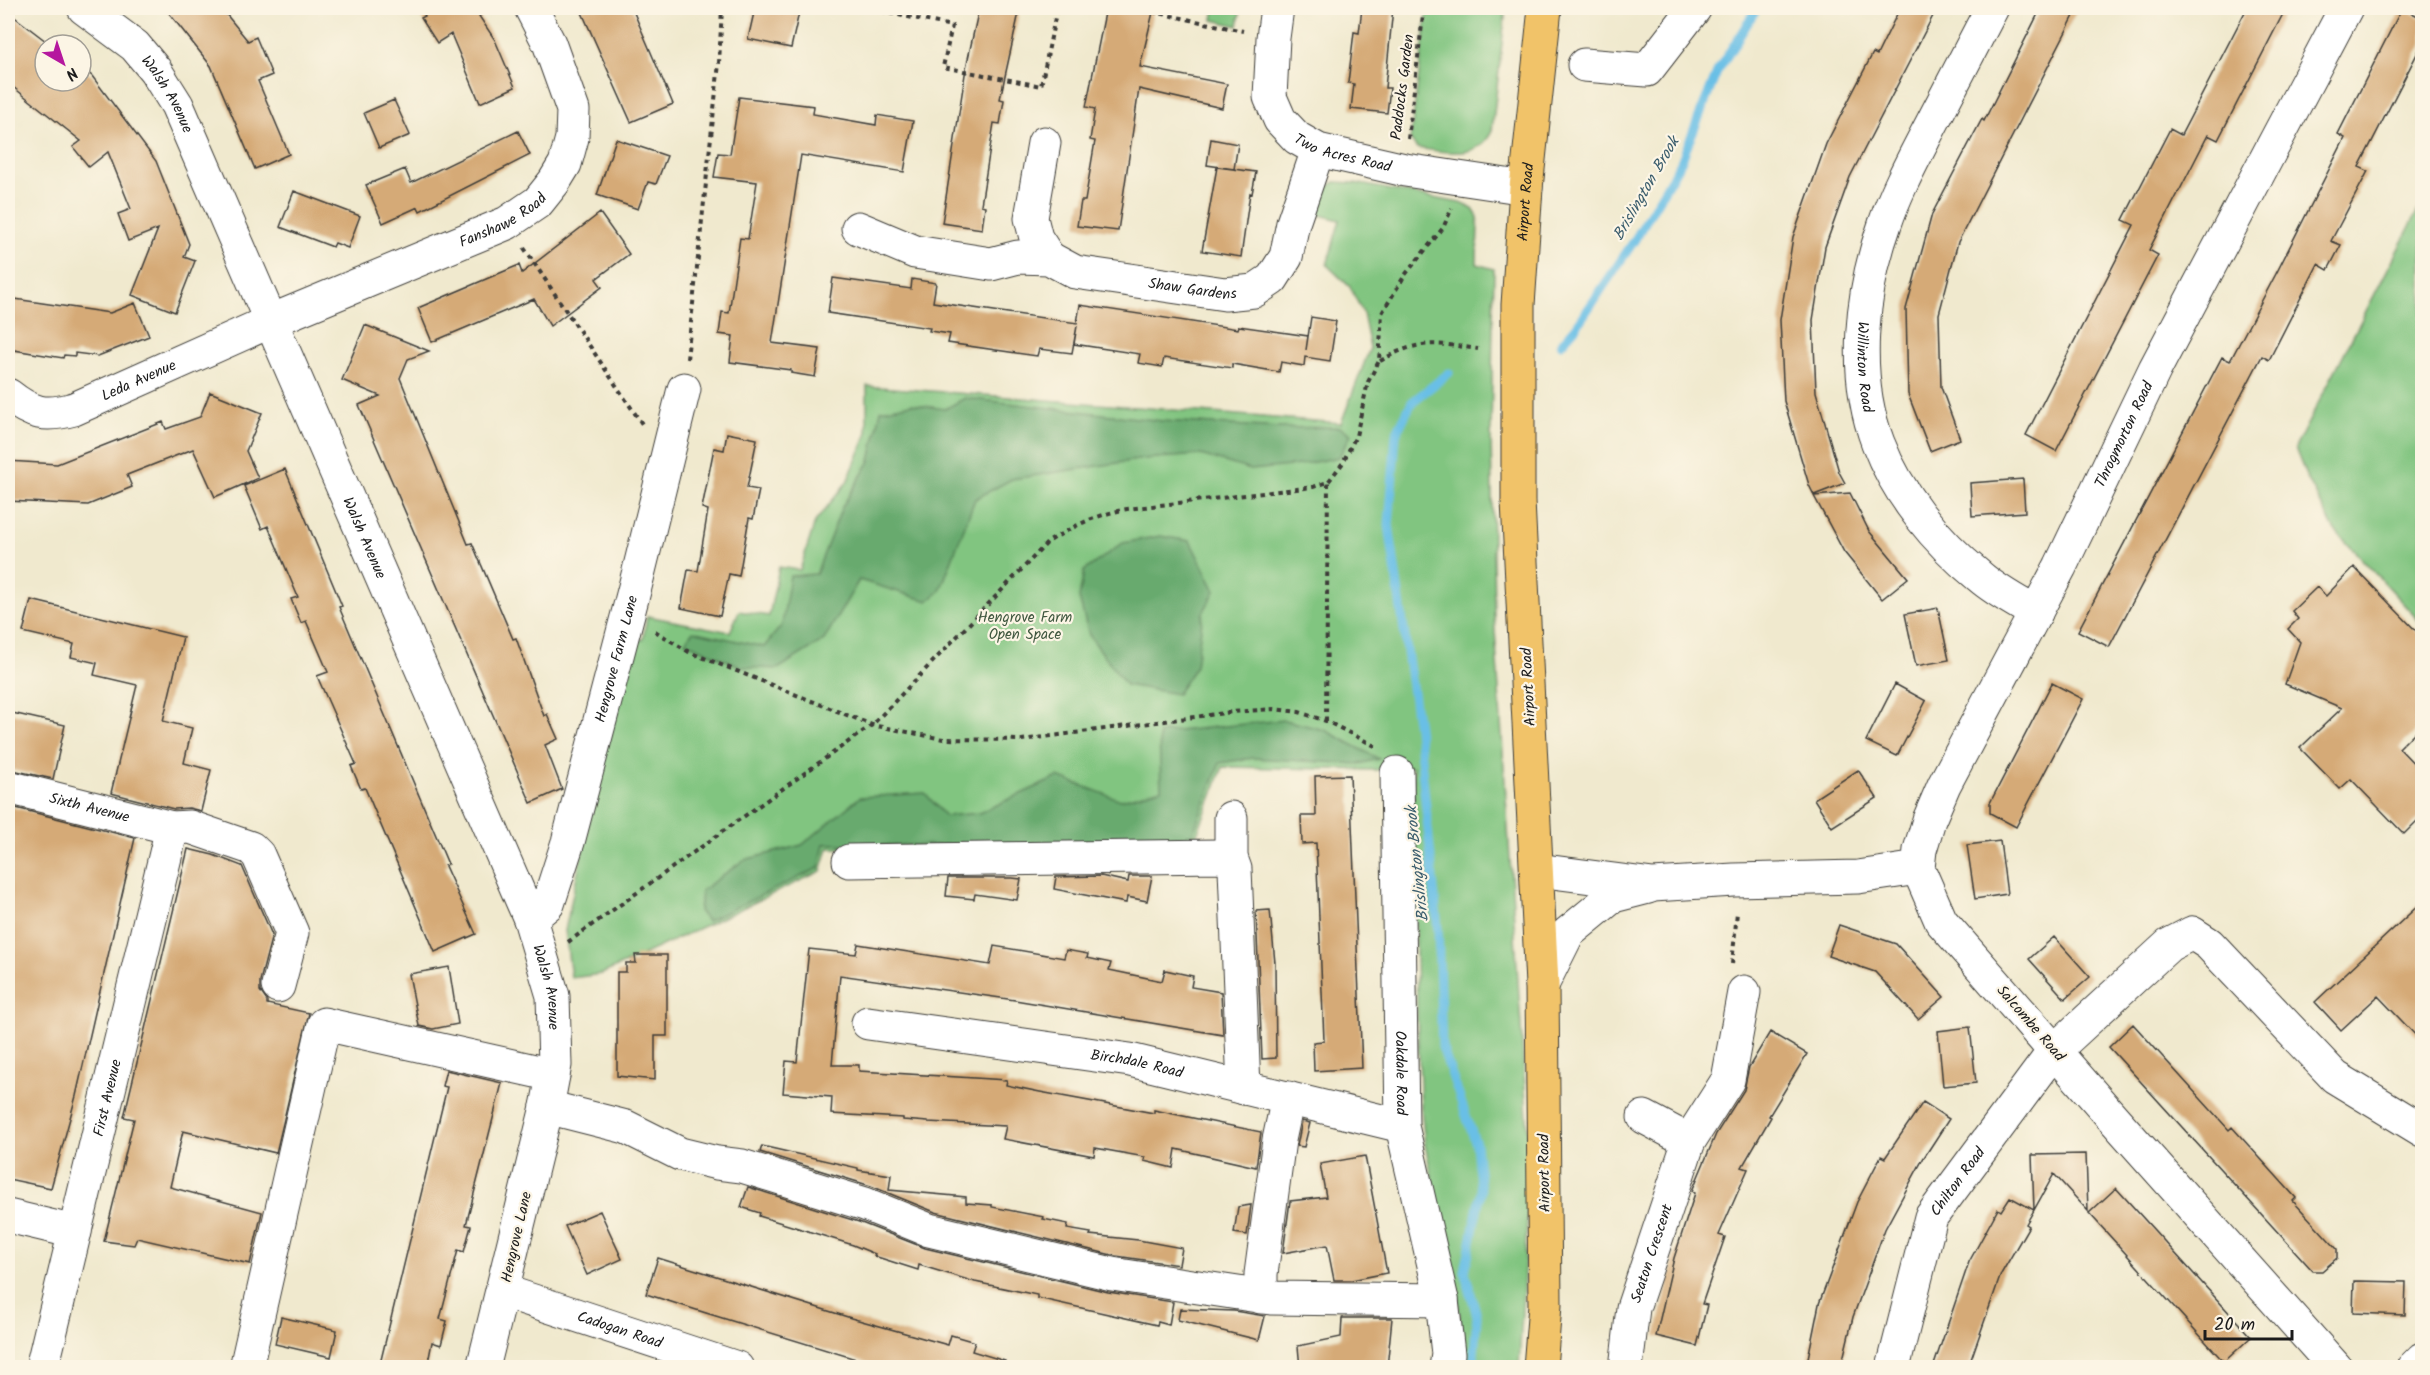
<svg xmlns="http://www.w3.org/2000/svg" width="2430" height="1375" font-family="Kalam,sans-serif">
<rect width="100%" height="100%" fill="#fcf5e5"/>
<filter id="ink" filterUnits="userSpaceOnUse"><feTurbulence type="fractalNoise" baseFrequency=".0167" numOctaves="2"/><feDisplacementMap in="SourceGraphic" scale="12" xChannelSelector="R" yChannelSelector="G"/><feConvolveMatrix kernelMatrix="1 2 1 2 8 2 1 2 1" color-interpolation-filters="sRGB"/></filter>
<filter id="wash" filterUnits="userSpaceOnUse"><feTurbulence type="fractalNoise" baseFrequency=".008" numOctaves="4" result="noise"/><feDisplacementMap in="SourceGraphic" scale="24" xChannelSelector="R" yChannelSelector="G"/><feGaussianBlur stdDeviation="1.35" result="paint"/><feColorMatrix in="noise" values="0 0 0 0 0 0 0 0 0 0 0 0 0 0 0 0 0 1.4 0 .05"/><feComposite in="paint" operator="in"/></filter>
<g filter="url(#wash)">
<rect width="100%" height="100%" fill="#f0e9ce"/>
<!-- green -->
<path fill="#81c580" stroke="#4e704e" stroke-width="1.5" d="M1215,8H1241L1238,26L1213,20Z
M1428,8H1506L1492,131C1478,161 1445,152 1417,148L1410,140Z
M1335,182L1355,183L1460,203L1473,209L1478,217L1477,264L1494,269L1491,434L1494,614L1530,1164L1519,1367H1456L1461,1328L1456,1285L1425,1145L1421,1106L1417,1013L1413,767L1374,770L1223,767L1188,857L828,848L821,871L602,974L571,978L565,930L629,636L643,640L647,616L730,632L739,611L769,616L779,567L800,570L815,522L847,482L867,434V386L1341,423L1370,348L1363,313L1350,287L1327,265L1340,220L1315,214L1323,190Z
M2422,203V624L2334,529L2306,476L2295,448Z"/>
<!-- forest -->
<path fill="#68aa6e" stroke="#426345" stroke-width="1.5" d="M965,398L1163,421L1281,428L1340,427L1351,434L1339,457L1300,465L1251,470L1201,455L1144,459L1012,479L975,499L940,591L928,601L859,580L824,640L778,669L742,667L685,642L693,631L764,647L782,625L790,576L816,574L842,507L870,461L881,410L912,404L945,409Z
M1160,536L1190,541L1215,591L1203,613L1196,666L1177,694L1126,685L1089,635L1079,598L1084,571L1123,543Z
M1284,720L1325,730L1379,759L1359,764L1253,758L1220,763L1187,848L824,844L819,868L707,921L699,911L701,891L744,860L802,845L860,797L925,793L945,816L979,813L1058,777L1121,800L1161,789L1159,733Z"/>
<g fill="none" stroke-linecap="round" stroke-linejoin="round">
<!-- stream -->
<path stroke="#69bfe6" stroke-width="9" d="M1561,344L1576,327L1634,241L1681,162L1717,72L1757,8
M1449,373L1412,402L1396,434L1389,525L1418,728L1438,929L1442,1047L1476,1144L1481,1191L1465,1272L1477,1316L1473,1368"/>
</g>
<g id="blocks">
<!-- building -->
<path fill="#d5aa77" d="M165,8H221L248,41L256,37L272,75L258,81L289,154L255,169L211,66Z
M420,8H492L479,16L495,40L515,87L480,103L451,34L437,43L421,18L425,16Z
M580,8H632L673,104L631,122Z
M755,8H800L791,48L748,39Z
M979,8H1020L1000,99L1004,100L1000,124L994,123L981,205L985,206L982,229L942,223L966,68Z
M1106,8H1154L1140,67L1227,84L1222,108L1139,89L1118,231L1077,226L1081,201H1085L1095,141L1090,140L1095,109L1086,107Z
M1362,8H1393L1385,88H1390L1387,113L1351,109L1354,84L1348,83L1354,32L1359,33Z
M1900,8H1937L1850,177L1825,247L1813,320L1816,392L1839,472L1845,483L1814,495L1809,485L1784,401L1780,320L1793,237L1826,144L1873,53L1877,55Z
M2041,8H2078L1958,242L1939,314L1941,387L1960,439L1930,451L1908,394L1906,309L1932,214L1982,119L1984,121Z
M2247,8H2286L2218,140L2208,135L2189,172L2149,250L2158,255L2056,451L2026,435L2134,225L2123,220L2170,129L2181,135Z
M2402,8L2422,18V44L2359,167L2368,171L2331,241L2341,245L2328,270L2318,264L2269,360L2262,356L2109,647L2078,631L2222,357L2230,361L2278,270L2345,138L2338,134Z
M8,12L51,45H45V81H81V67L92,76L156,161L189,244L184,257L195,261L175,312L132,295L158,229L128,241L118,214L131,209L108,152L89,167L73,147L81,141L8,83Z
M739,97L814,106L813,114L876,125L877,115L913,121L904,172L801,155L772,343L820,349L815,377L791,373V370L730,362L733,336L719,334L722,312L729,313L740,238L748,239L757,182L714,177L718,153L730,154Z
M394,100L410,135L379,148L364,113Z
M518,131L530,155L420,211L418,207L383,223L366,185L405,169L411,183Z
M616,139L667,156L656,184L648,182L638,209L597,195Z
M1211,139L1238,144L1234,169L1207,165Z
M1217,167L1256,172L1252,194L1250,193L1241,257L1202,251Z
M294,191L360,216L348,248L335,243L333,247L280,227Z
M600,213L629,254L596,279L602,287L550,326L534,299L432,342L418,308L519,265L522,273Z
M833,278L911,289L912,279L936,283L933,302L1077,323L1080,305L1238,329L1239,326L1308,336L1306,350L1311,317L1336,321L1330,361L1305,357L1304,366L1281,362L1279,372L1232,364V368L1164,358L1162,367L1138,363L1140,354L1074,344L1077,326L1072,353L1039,349L1037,356L948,343L950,334L929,331L930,328L828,313Z
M8,298L110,313L135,303L149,336L98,356L75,353V356L64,355L63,358L8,349Z
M365,325L429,351L408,359L400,378L468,544L472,543L513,639L516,638L544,716L547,714L558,739L545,745L562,789L531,803L359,405L380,396L342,380Z
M210,392L262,413L246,451L258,478L215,497L193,449L127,475L132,487L88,505L8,501V461L57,464L163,422L166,429L200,417Z
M727,433L757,439L747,488L759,490L753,519L749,518L739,576L729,574L720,616L681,608L688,570L698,571L708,510L702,508L714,448L724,450Z
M285,469L342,606L339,607L448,864L445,866L476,934L435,952L365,788L361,789L351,766L356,764L317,676L328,672L306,621L301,623L291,599L298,597L268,526L262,529L244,486Z
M2023,479L2025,512L1972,516L1970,483Z
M1850,493L1869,531L1908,578L1882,599L1844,552L1814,496Z
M2354,567L2422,637V725L2399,748L2422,772V816L2404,834L2351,779L2340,789L2300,748L2342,708L2285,684L2300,642L2288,629L2298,619L2292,611L2317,587L2326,596Z
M31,600L183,637L163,721L192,728L184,763L211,770L201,811L189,808L174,809L111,793L137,685L94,675L97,663L71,657L74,644L23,632Z
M1938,608L1949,660L1916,666L1905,614Z
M2052,683L2083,699L2016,827L1990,813V803Z
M1895,684L1926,701L1897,756L1866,741Z
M8,712L65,725L53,779L8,769Z
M1858,770L1877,798L1832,827L1814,799Z
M1350,775L1362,1068L1314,1071L1313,1042L1324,1041L1316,843L1302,844L1301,816H1316L1315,776Z
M8,806L135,838L76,1096L51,1188L8,1179Z
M2000,841L2007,894L1975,899L1967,845Z
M188,849L213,855L242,866L272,935L260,981V991L267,1001V1004L309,1013L276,1153L183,1131L170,1187L262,1212L250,1264L137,1238L134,1245L104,1241L134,1119L124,1117Z
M1101,876L1128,882L1129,876H1152L1147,901L1127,897L1126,903L1054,889L1056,877Z
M948,878H1012L1021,879L1017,900L975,894L974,899L946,896Z
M2422,902V1042L2378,996L2341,1030L2315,1002Z
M1270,910L1275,963L1276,1058L1262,1059L1256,911Z
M1839,925L1896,944L1944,997L1918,1019L1875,972L1828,956Z
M2054,937L2090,977L2065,999L2029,959Z
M858,944L990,965L994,946L1064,958L1066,950L1088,954L1087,958L1111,963L1109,970L1162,981L1165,970L1193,976L1191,987L1221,992L1223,1035L1015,1000L840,975L832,1065H859V1071L1007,1080L1006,1085L1040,1092L1154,1113V1110L1261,1132L1256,1167L1176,1149L1173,1168L1144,1161L1145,1157L1095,1148L1094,1156L1003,1139L1006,1126L928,1122L903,1120V1118L831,1114L832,1097L783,1093L786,1061L797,1062L809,949L856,954Z
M635,955H667V1036H655V1080L617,1076V972H626V963H636Z
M449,967L458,1024L433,1029L419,1026L409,974Z
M2133,1024L2229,1130L2232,1127L2296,1198L2293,1201L2337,1249V1258L2322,1271H2313L2109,1047Z
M1970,1027L1976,1083L1943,1086L1938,1031Z
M1770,1032L1807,1054L1769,1116L1771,1117L1742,1167L1748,1169L1719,1235L1725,1237L1702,1304L1707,1305L1697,1346L1656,1336L1674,1258L1695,1193L1692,1191L1716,1134L1744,1090L1749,1067Z
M446,1070L502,1083L466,1225L471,1226L464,1252L458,1250L440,1319L447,1321L441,1345L432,1342L427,1368H379L447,1087L442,1086Z
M1923,1102L1949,1119L1923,1159L1885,1229L1853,1317L1841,1368H1806L1819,1304L1857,1202L1881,1156L1885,1158Z
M1302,1121L1310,1123L1304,1147L1297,1146Z
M762,1146L858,1168V1170L891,1175L889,1190L966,1197V1203L992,1205V1207L1044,1217L1043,1219L1068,1224L1067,1229L1091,1233L1090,1235L1138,1240L1182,1248L1179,1265L1116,1256L935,1212L871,1186L760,1152Z
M2086,1154L2088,1211L2054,1174L2034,1210L2032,1155Z
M1365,1156L1387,1273L1351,1280H1334L1327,1245L1283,1253L1290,1201L1326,1197L1320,1164Z
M748,1187L859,1222L925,1248L1108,1292L1173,1302L1169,1325L1158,1322L1157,1325L1037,1298V1295L975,1282L919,1265L918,1270L874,1256L875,1254L853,1245L759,1216L760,1213L741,1207Z
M2116,1188L2251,1337L2224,1362L2089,1213Z
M2010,1197L2034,1210L2026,1224L2029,1226L2001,1274L1968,1368H1933L1969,1262L1998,1209L2001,1211Z
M1251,1205L1247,1235L1234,1233L1238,1207Z
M600,1211L622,1259L587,1275L565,1226Z
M658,1258L851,1318L948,1345L951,1335L975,1342L972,1351L1005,1361L1004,1368H885L706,1313L646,1294Z
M2354,1281L2406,1282L2405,1315L2353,1313Z
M1180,1309L1234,1311L1265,1316L1259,1340L1178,1320Z
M281,1317L337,1330L331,1357L275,1344Z
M1342,1318H1392L1387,1368H1300L1298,1346L1341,1337Z"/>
</g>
</g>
<g filter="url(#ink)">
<use href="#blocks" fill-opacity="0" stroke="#3c3b37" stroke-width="1.5"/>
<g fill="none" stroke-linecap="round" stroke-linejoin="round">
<!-- minor casing -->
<g stroke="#3c3b37" stroke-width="35">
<g id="minor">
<path id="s1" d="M84,8L135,46L155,70L177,105L530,919L553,996L555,1065L547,1107L483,1368"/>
<path id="s2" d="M1277,8L1273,38L1270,97L1280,120L1297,138L1318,150L1405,170L1526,188"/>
<path id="s3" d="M1992,8C1971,48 1950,88 1929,129C1913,160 1896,191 1885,224C1861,291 1852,375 1878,443C1898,495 1936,541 1979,576C1996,591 2017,602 2036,613"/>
<path d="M1584,65L1647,70L1695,8"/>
<path d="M1044,143L1031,218L1036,238L1049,258"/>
<path id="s4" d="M858,228L915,252L991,264L1018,257L1049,258L1075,272L1225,294L1254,291L1272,279L1286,257L1293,223L1318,150"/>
<path id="s5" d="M8,395C32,414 45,417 74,409L271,321L507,223L538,202L554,182L565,164L572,138L573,110L549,43L531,8"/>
<path id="s6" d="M1397,773L1402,1126L1442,1300L1448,1354L1446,1368"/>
<path id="s7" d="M8,787L172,828L190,827L251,848L258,855L292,933L278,986"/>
<path d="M1231,818V858L1235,869L1244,1088"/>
<path d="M849,861L1219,856L1231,858"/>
<path d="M1537,870L1653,885L1734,880L1858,877L1918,868"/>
<path id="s8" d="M530,919L548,904L568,842L635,587L684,389"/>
<path d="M1542,985L1568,933L1613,896L1648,887"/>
<path id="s9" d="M868,1023L1130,1060L1402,1126"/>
<path d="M547,1107L626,1127L680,1154L717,1163L742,1166L865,1204L929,1230L1112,1274L1271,1298L1442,1300"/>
<path d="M1644,1117L1689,1141"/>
<path d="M8,1216L75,1232"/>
<path id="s10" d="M503,1291L737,1368"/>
<path d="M1261,1297V1274L1279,1140L1288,1098"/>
<path id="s11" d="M42,1368L172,828"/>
<path d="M246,1368L324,1024L553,1075"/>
<path id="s12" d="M1626,1368L1633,1308L1689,1141L1728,1080L1744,992"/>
<path id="s13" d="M1893,1368L1931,1217L2055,1050L2169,945L2192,933L2209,944L2335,1077L2422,1130"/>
<path id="s14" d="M2336,1368L2113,1118L1941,921L1918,868L1920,850L1929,820L1944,785L2060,567L2155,369L2346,8"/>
<path d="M2413,1368L2422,1359"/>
</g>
</g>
<!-- highway casing -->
<g stroke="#3c3b37" stroke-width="35">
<g id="highway">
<path id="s15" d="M1540,1368L1545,1305L1542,985L1518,501V305L1526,188L1545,8"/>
</g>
</g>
<!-- path -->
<path stroke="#3c3b37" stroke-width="4" stroke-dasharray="4.5 4.5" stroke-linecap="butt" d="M874,8V10L952,26L943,67L1041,86L1057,8
M1135,8L1243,31
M1408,139L1424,8
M524,248L642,424
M687,359L719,63L722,8
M1380,361C1418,339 1436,343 1478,349
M655,631L689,652L872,725L943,739L1022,740L1232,712L1274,709L1299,712L1326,721L1379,748
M1326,721L1328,482
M568,942L872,725L1048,542C1075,525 1096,515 1127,509L1313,487L1328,482L1342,464L1356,436L1368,382L1379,361L1382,313L1405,275L1443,228L1452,208
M1732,964L1737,912"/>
<!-- minor -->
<use href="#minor" stroke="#fff" stroke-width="33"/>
<!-- highway -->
<use href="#highway" stroke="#f1c369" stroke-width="33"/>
</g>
</g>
<g text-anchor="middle" stroke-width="4.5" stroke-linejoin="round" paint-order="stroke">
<!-- street labels -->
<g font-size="15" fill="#1c1c1c" stroke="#fcf5e5">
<text transform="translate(1402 87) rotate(-83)" y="5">Paddocks Garden</text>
<text dy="5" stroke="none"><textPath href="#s1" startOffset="122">Walsh Avenue</textPath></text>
<text dy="5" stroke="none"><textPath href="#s2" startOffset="188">Two Acres Road</textPath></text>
<text dy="5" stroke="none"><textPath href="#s15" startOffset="1167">Airport Road</textPath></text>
<text dy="5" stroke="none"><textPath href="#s5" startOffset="540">Fanshawe Road</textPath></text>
<text dy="5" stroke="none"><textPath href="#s4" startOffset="346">Shaw Gardens</textPath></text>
<text dy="5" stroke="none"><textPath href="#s3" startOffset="387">Willinton Road</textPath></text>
<text dy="5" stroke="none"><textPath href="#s5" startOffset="142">Leda Avenue</textPath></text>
<text dy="5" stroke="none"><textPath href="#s14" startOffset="1136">Throgmorton Road</textPath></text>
<text dy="5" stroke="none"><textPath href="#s1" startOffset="608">Walsh Avenue</textPath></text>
<text dy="5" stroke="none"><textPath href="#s8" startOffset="278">Hengrove Farm Lane</textPath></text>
<text transform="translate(1528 687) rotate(-93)" y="5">Airport Road</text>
<text dy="5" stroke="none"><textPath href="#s7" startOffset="84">Sixth Avenue</textPath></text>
<text dy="5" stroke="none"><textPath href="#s1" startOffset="1094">Walsh Avenue</textPath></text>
<text transform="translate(2031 1023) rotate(49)" y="5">Salcombe Road</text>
<text dy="5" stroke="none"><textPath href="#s9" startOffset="272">Birchdale Road</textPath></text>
<text dy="5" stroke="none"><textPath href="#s6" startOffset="300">Oakdale Road</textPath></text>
<text dy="5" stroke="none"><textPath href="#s11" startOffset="278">First Avenue</textPath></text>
<text transform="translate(1544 1173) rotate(-91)" y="5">Airport Road</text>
<text dy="5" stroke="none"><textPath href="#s13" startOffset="200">Chilton Road</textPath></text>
<text transform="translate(516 1237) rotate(-77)" y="5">Hengrove Lane</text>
<text dy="5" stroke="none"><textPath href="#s12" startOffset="118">Seaton Crescent</textPath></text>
<text dy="5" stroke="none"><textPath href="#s10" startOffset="123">Cadogan Road</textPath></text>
</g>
<!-- park labels -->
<g font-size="15" fill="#3f573f" stroke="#fcf5e5">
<text x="1025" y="622">Hengrove Farm<tspan x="1025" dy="17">Open Space</tspan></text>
</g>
<!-- water labels -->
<g font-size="16" font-style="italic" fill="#3b5d6d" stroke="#fcf5e5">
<text transform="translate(1645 188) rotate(-60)" y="6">Brislington Brook</text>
<text transform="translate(1416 864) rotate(-96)" y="6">Brislington Brook</text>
</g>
</g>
<!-- margin -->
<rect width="2430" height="1375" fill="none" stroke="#fcf5e5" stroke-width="30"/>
<!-- north arrow -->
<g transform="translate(63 63) rotate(141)"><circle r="28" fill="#fcf5e5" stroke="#a29e95" stroke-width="1.5"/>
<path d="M0-4.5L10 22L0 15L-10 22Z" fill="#b5179e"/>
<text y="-9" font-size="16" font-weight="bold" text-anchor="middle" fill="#1c1c1c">N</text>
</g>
<!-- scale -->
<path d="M2205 1330v9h87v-9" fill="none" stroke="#1c1c1c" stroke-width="3"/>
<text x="2214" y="1330" font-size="18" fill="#1c1c1c" stroke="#fcf5e5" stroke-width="4.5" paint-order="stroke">20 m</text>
</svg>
